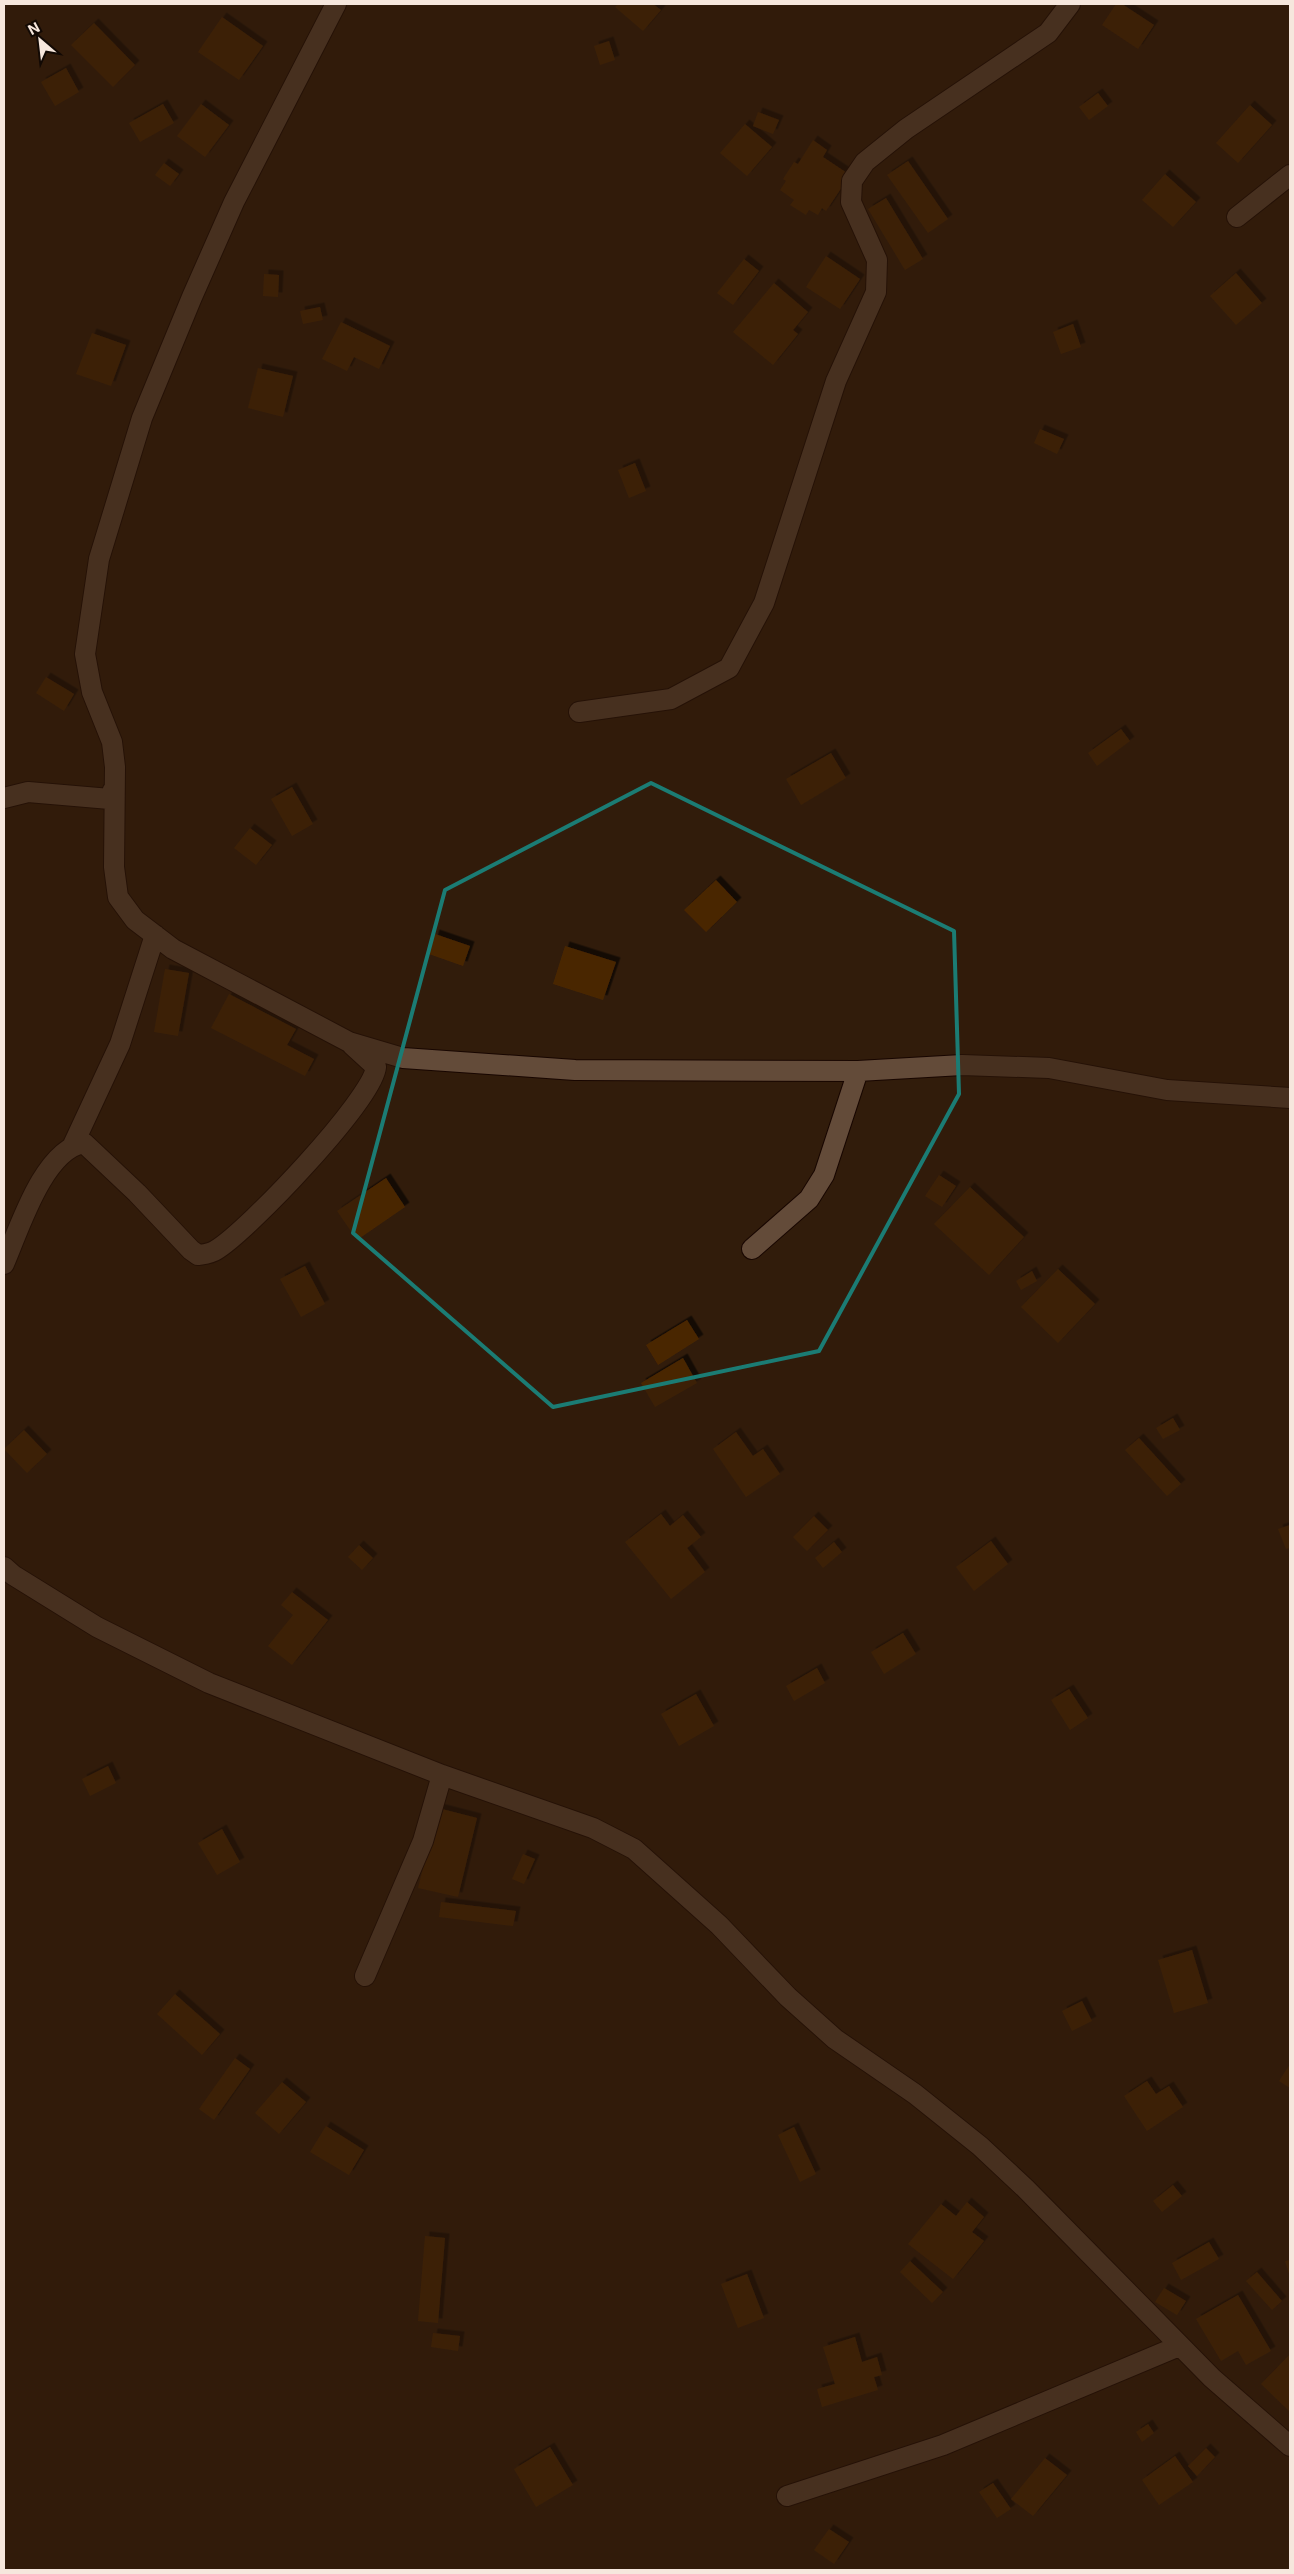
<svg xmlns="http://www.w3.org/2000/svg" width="1294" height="2574" font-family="Inter,sans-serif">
<defs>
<filter id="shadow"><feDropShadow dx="4.5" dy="-4.5" stdDeviation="0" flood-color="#0009"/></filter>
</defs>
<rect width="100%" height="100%" fill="#311c0b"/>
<!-- building -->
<path fill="#4a2706" filter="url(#shadow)" d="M618,4H653L661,10L643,31L615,7Z
M1116,4H1122L1154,25L1138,49L1102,25Z
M222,17L263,46L239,80L198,52Z
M94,23L135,65L113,87L71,45Z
M609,41L615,60L600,65L594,46Z
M66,68L79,92L55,106L41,82Z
M1098,93L1108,106L1089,120L1079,107Z
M163,104L174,123L140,142L129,123Z
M201,104L229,125L205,157L177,136Z
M1250,105L1272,125L1238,163L1216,143Z
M758,112L779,120L773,134L753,126Z
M745,124L772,147L747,176L720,153Z
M813,140L827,150L823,157L850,175L826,211L822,208L818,215L809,210L806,215L790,205L794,200L780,190L786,181L783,179L794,162L798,164Z
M908,161L948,219L928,233L887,175Z
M164,163L179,174L170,186L155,175Z
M1165,174L1196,202L1173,227L1142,200Z
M886,198L923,259L905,270L868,209Z
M826,256L860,279L840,309L806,287Z
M744,259L759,271L733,305L717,293Z
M1236,273L1262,303L1236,325L1210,296Z
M264,274L279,275L278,297L263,296Z
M774,283L808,312L793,330L798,334L773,365L733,332Z
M320,307L323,320L303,324L300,311Z
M341,322L390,346L379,369L354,357L347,371L322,359Z
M1073,324L1081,347L1061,354L1053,332Z
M92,333L126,345L111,386L76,374Z
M258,368L293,376L283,417L248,408Z
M1040,429L1064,439L1057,454L1034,443Z
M635,463L646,491L629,498L618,470Z
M46,677L74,694L64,711L36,693Z
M1121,729L1130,741L1097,766L1088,753Z
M831,753L846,778L801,805L786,779Z
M292,787L313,824L292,836L271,799Z
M250,828L272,845L256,865L234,848Z
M716,880L737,902L706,932L684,910Z
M435,934L470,946L463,966L429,954Z
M565,946L616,962L603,1000L553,984Z
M165,969L189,973L178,1036L154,1032Z
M229,994L296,1029L287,1045L314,1059L305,1076L211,1028Z
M939,1175L956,1186L942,1207L925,1196Z
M386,1178L405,1207L357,1240L337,1211Z
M970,1187L1024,1237L989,1275L934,1224Z
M305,1266L325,1304L301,1317L280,1279Z
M1058,1269L1095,1304L1058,1343L1021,1307Z
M1032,1271L1037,1281L1021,1290L1016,1281Z
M687,1320L699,1339L658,1365L646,1345Z
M683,1358L697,1383L655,1407L641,1383Z
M1173,1418L1180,1430L1163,1439L1156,1428Z
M24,1430L47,1454L27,1473L4,1449Z
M736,1432L753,1456L763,1449L780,1474L746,1497L713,1449Z
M1139,1438L1181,1484L1167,1496L1125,1450Z
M661,1514L670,1526L683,1515L701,1537L687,1548L705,1572L671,1599L625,1542Z
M814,1516L828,1530L807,1551L793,1537Z
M1290,1525V1548L1286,1549L1278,1529Z
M991,1541L1008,1564L974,1591L956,1567Z
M834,1542L842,1552L823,1568L815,1558Z
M359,1545L373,1558L362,1570L348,1557Z
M292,1592L328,1620L292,1665L268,1646L293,1615L281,1605Z
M903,1633L916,1654L884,1674L871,1652Z
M817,1668L825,1683L794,1701L786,1686Z
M1069,1689L1088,1718L1070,1730L1051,1700Z
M696,1694L714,1726L679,1746L661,1714Z
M108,1766L116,1783L90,1796L82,1779Z
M438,1808L477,1818L458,1897L418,1888Z
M222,1829L240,1862L217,1875L198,1843Z
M523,1854L535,1859L524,1884L512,1879Z
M441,1902L516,1911L513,1926L439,1917Z
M1192,1950L1208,2003L1174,2013L1158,1960Z
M175,1994L220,2034L202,2055L157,2014Z
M1082,2001L1092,2021L1072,2031L1062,2011Z
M235,2058L250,2069L214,2120L199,2109Z
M1290,2064V2088L1279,2081Z
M1147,2081L1156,2094L1169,2086L1183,2107L1147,2131L1124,2096Z
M282,2082L306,2102L279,2134L255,2113Z
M326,2126L364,2150L349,2175L310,2152Z
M794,2127L816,2174L800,2182L778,2135Z
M1173,2185L1182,2196L1162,2212L1153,2201Z
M967,2202L984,2217L972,2232L984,2241L953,2279L908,2244L941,2204L956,2216Z
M425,2236L445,2238L438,2323L418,2321Z
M1209,2242L1219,2259L1181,2280L1172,2263Z
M1290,2260V2277L1285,2261Z
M910,2261L943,2292L932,2303L900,2272Z
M1257,2272L1282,2301L1272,2310L1246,2281Z
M747,2274L764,2318L738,2328L721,2284Z
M1164,2288L1186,2301L1177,2315L1155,2302Z
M1238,2295L1271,2351L1246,2365L1238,2351L1221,2361L1196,2319Z
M433,2333L460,2336L458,2351L431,2347Z
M855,2337L862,2362L877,2357L882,2375L874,2377L878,2390L822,2407L817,2389L835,2384L823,2347Z
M1290,2354V2412L1261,2384Z
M1148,2424L1154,2433L1142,2442L1136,2432Z
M550,2447L573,2485L536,2507L514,2469Z
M1206,2448L1215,2457L1197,2476L1188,2466Z
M1175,2456L1193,2482L1159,2505L1142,2480Z
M1045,2458L1067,2475L1033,2516L1011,2499Z
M993,2483L1011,2509L997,2518L979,2492Z
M829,2529L849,2542L834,2564L814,2550Z"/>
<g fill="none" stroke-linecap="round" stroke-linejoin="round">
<!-- street casing -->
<g stroke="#180600" stroke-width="22">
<path id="street" d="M336,4L234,202L192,297L142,418L99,559L85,654L92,692L112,742L115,767L114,867L118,897L135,920L173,949L349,1042L403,1058L575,1070L858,1071L962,1065L1049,1068L1167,1090L1290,1098
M1237,217L1290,175
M579,712L671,699L729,668L764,603L836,381L876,292L877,260L851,202L852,181L865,162L906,129L1048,33L1070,4
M4,798L28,792L110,799L113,790
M73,1145L120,1044L155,935
M752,1249L809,1199L824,1175L858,1071
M4,1264C19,1230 43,1150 84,1143L137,1193L191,1250L198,1255C205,1254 210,1254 216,1250C248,1231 373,1099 376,1067L352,1045
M4,1567L13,1575L97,1627L209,1683L442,1775L593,1828L634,1849L719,1925L788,1997L835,2039L915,2094L980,2146L1025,2188L1212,2378L1290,2446
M365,1976L423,1841L442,1775
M787,2496L943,2445L1179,2346"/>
</g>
<!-- street -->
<use href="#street" stroke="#634b39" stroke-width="20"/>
</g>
<!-- marked area -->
<path d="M0 0H1294V2574H0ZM651,783L954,931L959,1094L819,1351L553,1407L353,1233L445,890Z" fill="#311c0b" fill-opacity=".55" fill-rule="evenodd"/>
<path fill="none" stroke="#1b7c74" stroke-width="4" stroke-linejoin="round" d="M651,783L954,931L959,1094L819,1351L553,1407L353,1233L445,890Z"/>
<!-- border -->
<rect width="1294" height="2574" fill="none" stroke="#f6e7dd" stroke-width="10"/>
<!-- north arrow -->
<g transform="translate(40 40) rotate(332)" stroke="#120904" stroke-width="4" paint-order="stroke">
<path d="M0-4L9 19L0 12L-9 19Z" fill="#f6e7dd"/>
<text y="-8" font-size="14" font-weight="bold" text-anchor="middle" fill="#f6e7dd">N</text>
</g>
</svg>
